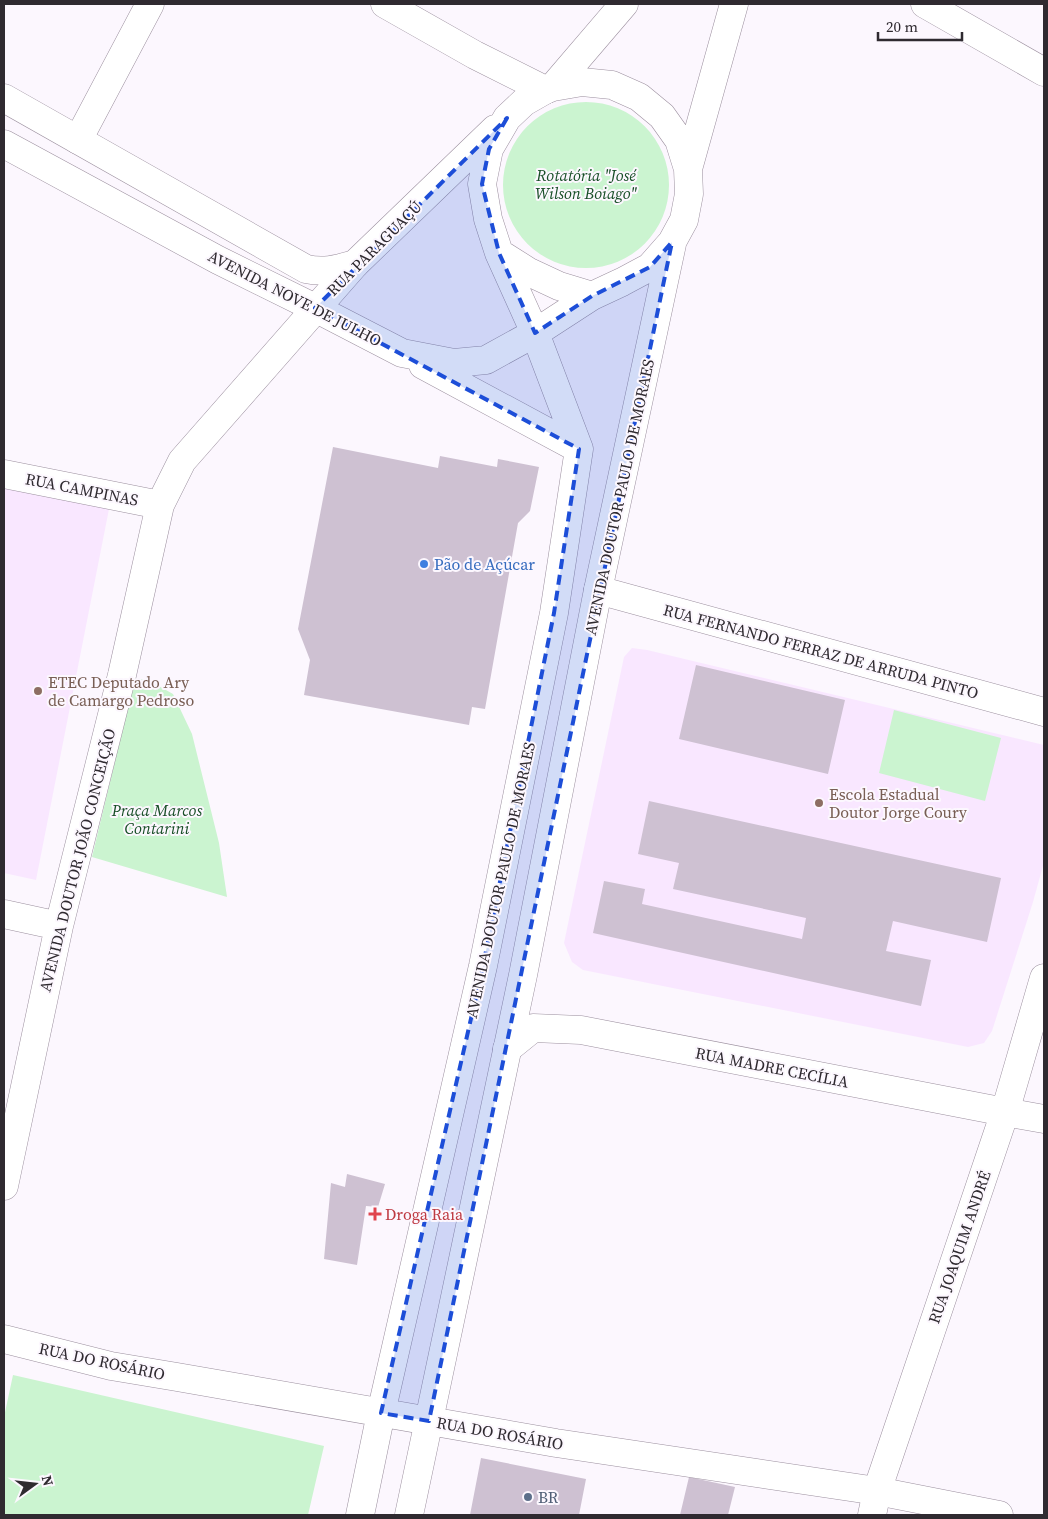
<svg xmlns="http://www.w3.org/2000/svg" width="1048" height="1519" font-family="'Source Serif 4',serif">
<rect width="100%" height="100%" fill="#fcf7fe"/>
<!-- built -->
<path fill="#f9e7ff" d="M4,488L109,509L36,880L4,873Z
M632,648L647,650L1044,745V862L1033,902L992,1031L984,1043L968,1047L583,970L572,962L564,943L624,657Z"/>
<!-- green -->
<path fill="#cbf4d0" d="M503 185a83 83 0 1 1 166 0a83 83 0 1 1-166 0Z
M135,678L150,681L173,694L192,734L219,843L227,897L92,857Z
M894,710L1001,738L985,801L879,773Z
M13,1375L324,1446L308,1515H4V1417Z"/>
<!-- building -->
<path fill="#cec1d2" d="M333,447L438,468L440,456L497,467L498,459L539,467L530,511L518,523L485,709L472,707L469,725L304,695L310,660L298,629Z
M696,665L845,700L828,774L679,739Z
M649,801L1001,878L987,942L893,921L886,951L931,960L921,1006L593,933L604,881L645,889L642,904L802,939L806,918L673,889L679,863L638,854Z
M347,1174L385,1184L378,1207L366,1206L357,1265L324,1259L331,1183L345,1187Z
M481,1458L586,1479L579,1515H470Z
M689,1477L735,1487L728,1515H680Z"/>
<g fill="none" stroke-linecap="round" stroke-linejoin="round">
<!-- street casing -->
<g stroke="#9c909f" stroke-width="29">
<path id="street" d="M385,4L475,55L545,90
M925,4L1044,72
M78,140L150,4
M4,474L160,505
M598,590L1044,712
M4,914L59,926
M507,1049L533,1028L581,1030L1005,1112L1044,1119
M4,1186L59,926L122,675L160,505L182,461L355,264
M872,1515L877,1491L1005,1112L1044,978"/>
</g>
<!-- secondary casing -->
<g stroke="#9c909f" stroke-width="29">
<path id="secondary" d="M553,87L624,4
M4,98L306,269C325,273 337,269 355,264L495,129
M4,144L218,260L315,308L402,353L454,363L486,360L535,333L592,296
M688,169L734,4
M423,365L579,449
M4,1339L111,1366L177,1377L556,1443L877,1491L999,1515
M360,1515L381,1413L483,966L554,613L579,449L535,333L499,253L488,219L482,184L489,149L507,118L524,102L545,90L553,87L582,82L612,85L639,97L662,116L679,140L688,169L689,194L684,220L672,242L650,267L622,282L592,296L559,286L529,272L499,253
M409,1515L523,975L598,590L672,244"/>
</g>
<!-- street -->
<use href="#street" stroke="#fff" stroke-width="28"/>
<!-- secondary -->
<use href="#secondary" stroke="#fff" stroke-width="28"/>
</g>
<!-- marked area -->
<path fill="#1d4ed8" fill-opacity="0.2" stroke="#1d4ed8" stroke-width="4" stroke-dasharray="10 6" stroke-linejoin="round" d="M507,118L489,149L482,184L499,253L535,333L592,296L650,267L672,242L429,1421L381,1413L483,966L554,613L579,449L315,308Z"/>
<!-- markers -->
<circle fill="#3f7fe0" stroke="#fcf7fe" stroke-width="2" cx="424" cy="564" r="5"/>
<g fill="#8d6e63" stroke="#fcf7fe" stroke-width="2">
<circle cx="38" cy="691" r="5"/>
<circle cx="819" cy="803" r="5"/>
</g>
<path fill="#e0444e" stroke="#fcf7fe" stroke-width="2" d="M372.5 1206.5h5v5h5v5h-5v5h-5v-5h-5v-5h5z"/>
<circle fill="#5c6f8a" stroke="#fcf7fe" stroke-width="2" cx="528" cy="1497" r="5"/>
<g text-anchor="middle" stroke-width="4" stroke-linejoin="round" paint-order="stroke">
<!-- park labels -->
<g font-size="16" font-style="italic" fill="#174e26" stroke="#fcf7fe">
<text x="586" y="181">Rotatória "José<tspan x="586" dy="18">Wilson Boiago"</tspan></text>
<text x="157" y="816">Praça Marcos<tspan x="157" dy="18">Contarini</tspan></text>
</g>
<!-- street labels -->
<g font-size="16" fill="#2f2a30" stroke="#fcf7fe">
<text transform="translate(374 248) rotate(-45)" y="6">RUA PARAGUAÇÚ</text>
<text transform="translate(295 298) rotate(27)" y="6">AVENIDA NOVE DE JULHO</text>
<text transform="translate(82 489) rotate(11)" y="6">RUA CAMPINAS</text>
<text transform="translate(619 497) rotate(-78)" y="6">AVENIDA DOUTOR PAULO DE MORAES</text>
<text transform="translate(821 651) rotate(15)" y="6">RUA FERNANDO FERRAZ DE ARRUDA PINTO</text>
<text transform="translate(77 860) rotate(-76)" y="6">AVENIDA DOUTOR JOÃO CONCEIÇÃO</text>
<text transform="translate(500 880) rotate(-78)" y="6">AVENIDA DOUTOR PAULO DE MORAES</text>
<text transform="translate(772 1067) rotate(11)" y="6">RUA MADRE CECÍLIA</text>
<text transform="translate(959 1247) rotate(-71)" y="6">RUA JOAQUIM ANDRÉ</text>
<text transform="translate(102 1361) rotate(12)" y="6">RUA DO ROSÁRIO</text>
<text transform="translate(500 1433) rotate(10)" y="6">RUA DO ROSÁRIO</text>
</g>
<!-- shop labels -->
<g font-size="16" fill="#366cbe" stroke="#fcf7fe" text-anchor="start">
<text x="434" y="570">Pão de Açúcar</text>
</g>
<!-- education labels -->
<g font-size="16" fill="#785e54" stroke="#fcf7fe" text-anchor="start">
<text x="48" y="688">ETEC Deputado Ary<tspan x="48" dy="18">de Camargo Pedroso</tspan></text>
<text x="829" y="800">Escola Estadual<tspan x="829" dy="18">Doutor Jorge Coury</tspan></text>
</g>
<!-- health labels -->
<g font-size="16" fill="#be3a42" stroke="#fcf7fe" text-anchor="start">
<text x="385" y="1220">Droga Raia</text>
</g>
<!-- service labels -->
<g font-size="16" fill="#4e5e75" stroke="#fcf7fe" text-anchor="start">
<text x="538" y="1503">BR</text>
</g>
</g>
<!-- border -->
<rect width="1048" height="1519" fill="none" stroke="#2f2a30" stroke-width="10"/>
<!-- north arrow -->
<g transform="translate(35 1484) rotate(75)" stroke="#fcf7fe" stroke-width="4" paint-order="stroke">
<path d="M0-4L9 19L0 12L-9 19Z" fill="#2f2a30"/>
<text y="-8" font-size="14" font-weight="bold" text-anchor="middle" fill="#2f2a30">N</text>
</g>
<!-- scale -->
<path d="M878 32v8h84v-8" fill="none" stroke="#2f2a30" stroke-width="2.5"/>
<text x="886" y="32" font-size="15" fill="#2f2a30" stroke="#fcf7fe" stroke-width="4" paint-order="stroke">20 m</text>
</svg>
